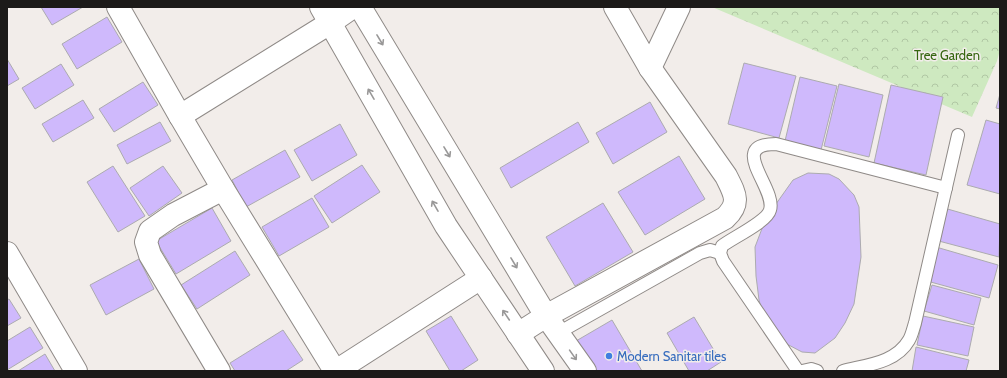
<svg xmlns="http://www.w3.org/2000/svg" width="1007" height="378" font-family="Cabin,sans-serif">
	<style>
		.park { fill: url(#park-crowns) }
		.building { fill: #cfb9fc; stroke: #acabaf }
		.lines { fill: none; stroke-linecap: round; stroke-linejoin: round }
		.service-casing { stroke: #8f8a87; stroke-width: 14 }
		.minor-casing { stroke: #8f8a87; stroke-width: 24 }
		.tertiary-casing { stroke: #8f8a87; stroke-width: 24 }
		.service { stroke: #fff; stroke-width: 12 }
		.minor { stroke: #fff; stroke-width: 22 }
		.tertiary { stroke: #fff; stroke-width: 22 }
		.oneway { stroke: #999898 }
		.shop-dot { fill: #3f7fe0; stroke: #f2edea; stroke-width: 1.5 }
		.labels { text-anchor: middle; stroke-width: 3; stroke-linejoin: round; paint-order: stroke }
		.park-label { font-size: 13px; fill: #35660e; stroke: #f2edea }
		.shop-label { font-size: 13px; fill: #366cbe; stroke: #f2edea; text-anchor: start }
	</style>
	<defs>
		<pattern id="park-crowns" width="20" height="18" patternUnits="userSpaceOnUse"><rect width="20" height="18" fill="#cee9c0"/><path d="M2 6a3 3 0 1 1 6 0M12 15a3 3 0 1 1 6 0" fill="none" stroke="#b0c7a4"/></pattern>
	</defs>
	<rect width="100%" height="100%" fill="#f2edea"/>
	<polygon class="park" points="712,7 1000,7 1000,50 997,61 972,117"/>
	<g class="building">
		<polygon points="41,7 83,7 52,25"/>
		<polygon points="107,17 122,42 77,69 62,44"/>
		<polygon points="7,59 19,79 7,86"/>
		<polygon points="744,63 796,76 779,138 728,124"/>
		<polygon points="61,64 74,85 35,109 22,88"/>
		<polygon points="800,77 837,86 821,150 785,141"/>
		<polygon points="143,82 158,105 114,132 99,109"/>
		<polygon points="839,84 883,95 869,157 824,146"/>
		<polygon points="891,85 943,97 926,175 874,163"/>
		<polygon points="1000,94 1000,109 996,108"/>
		<polygon points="83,100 94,118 53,142 42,124"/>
		<polygon points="650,102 667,132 613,164 596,133"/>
		<polygon points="986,120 1000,124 1000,194 967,185"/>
		<polygon points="160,122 171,141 127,164 117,145"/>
		<polygon points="578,122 589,142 511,188 500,168"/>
		<polygon points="340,124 357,155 312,181 294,150"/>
		<polygon points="285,150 300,177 246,207 232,180"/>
		<polygon points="679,156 705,199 645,235 618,192"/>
		<polygon points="362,165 380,192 332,223 314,196"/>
		<polygon points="113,166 145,216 118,232 87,182"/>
		<polygon points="163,166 182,193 149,216 130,188"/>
		<polygon points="808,173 829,174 839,179 854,195 859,207 861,257 854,304 845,323 835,338 815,353 802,352 783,342 763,314 759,300 756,276 755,247 766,218 793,180"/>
		<polygon points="312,198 329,227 279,256 262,227"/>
		<polygon points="603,203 633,252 575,286 546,237"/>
		<polygon points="212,208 231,241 176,274 156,241"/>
		<polygon points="944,208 1000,224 999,257 935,240"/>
		<polygon points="936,247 998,265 989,298 927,281"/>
		<polygon points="235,251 250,275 197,309 181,285"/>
		<polygon points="139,259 154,289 106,315 90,285"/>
		<polygon points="932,285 981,298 974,325 924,311"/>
		<polygon points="9,299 21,318 7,326 7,300"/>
		<polygon points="451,316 478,360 461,371 450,371 426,331"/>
		<polygon points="923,316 974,327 968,356 917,345"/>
		<polygon points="694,317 721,362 707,371 689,371 667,333"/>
		<polygon points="612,320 642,371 594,371 576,341"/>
		<polygon points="30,327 43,348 7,370 7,341"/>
		<polygon points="283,330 303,360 286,371 235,371 230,363"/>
		<polygon points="916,347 969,360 966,371 912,371"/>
		<polygon points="45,354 55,371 18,371"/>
	</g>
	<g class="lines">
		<defs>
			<g id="service">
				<polyline points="558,333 700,253 710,250 720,253"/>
				<path d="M 798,371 L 723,261 L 720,253 L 722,246 C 732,238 767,222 770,210 C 777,188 726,144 776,144 L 946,188"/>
				<polyline points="802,371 811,369 817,371"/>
				<path d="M 843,371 C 866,365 896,363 909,340 C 912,335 913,329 915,323 L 958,135"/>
			</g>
			<g id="minor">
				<polyline points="118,7 180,116"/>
				<polyline points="650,68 679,7"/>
				<polyline points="7,253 76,371"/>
				<path d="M 518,334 L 546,316 L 725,218 C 741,203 735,194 726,176 L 650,68 L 615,7"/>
				<polyline points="219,371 150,255 146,242 150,231 173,215 223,189"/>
				<polyline points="335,371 223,189 180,116 330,23 353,7"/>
				<polyline points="336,371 481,278"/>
			</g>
			<g id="tertiary">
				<polyline points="321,7 446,226 543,371"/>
				<polyline points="360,7 546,316 585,371"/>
			</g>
		</defs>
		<use href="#service" class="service-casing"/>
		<use href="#minor" class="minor-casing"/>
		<use href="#tertiary" class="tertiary-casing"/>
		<use href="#service" class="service"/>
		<use href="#minor" class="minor"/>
		<use href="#tertiary" class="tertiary"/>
	</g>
	<defs><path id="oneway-shaft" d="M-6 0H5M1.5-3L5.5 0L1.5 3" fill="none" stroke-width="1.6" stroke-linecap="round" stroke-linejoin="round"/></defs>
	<g class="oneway">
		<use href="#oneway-shaft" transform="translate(380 40) rotate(59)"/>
		<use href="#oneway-shaft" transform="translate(371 94) rotate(-120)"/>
		<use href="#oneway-shaft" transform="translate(447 152) rotate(59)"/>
		<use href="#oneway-shaft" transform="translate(435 206) rotate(-120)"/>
		<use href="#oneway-shaft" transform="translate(514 263) rotate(59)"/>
		<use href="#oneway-shaft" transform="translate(506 315) rotate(-124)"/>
		<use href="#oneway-shaft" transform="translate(573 355) rotate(55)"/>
	</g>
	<circle class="shop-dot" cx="609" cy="356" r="4"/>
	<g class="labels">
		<g class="park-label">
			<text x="947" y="60">Tree Garden</text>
		</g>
		<g class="shop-label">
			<text x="617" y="361">Modern Sanitar tiles</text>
		</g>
	</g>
	<rect width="1007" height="378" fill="none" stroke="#1c1a19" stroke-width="16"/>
</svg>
